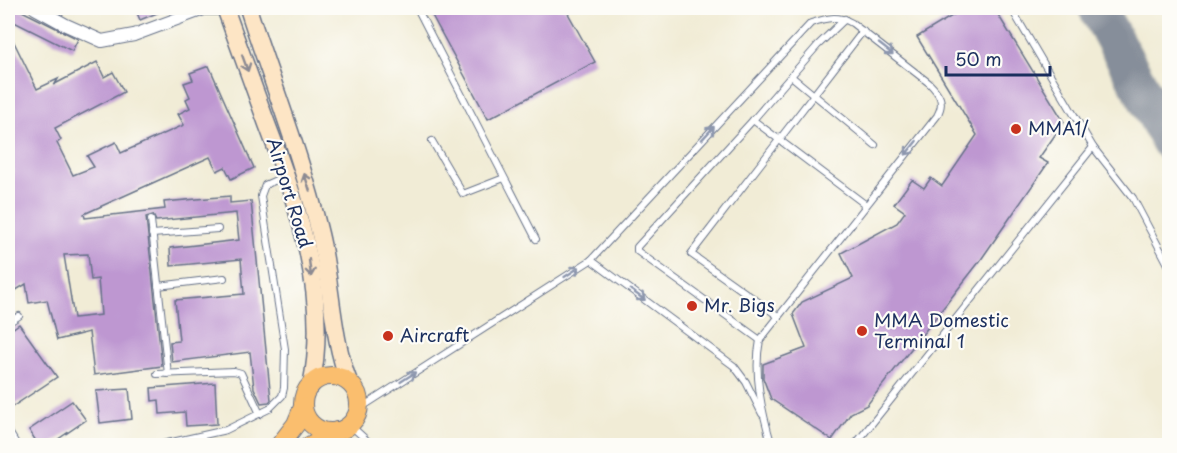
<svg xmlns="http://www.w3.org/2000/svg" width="1177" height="453" font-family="'Playpen Sans',sans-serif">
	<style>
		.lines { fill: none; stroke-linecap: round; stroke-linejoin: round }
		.taxiway { stroke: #868e9a; stroke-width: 38 }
		.building { fill: #be97d1; fill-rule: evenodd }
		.lane-casing { stroke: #667188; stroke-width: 8 }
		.street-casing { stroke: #667188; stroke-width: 14 }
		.secondary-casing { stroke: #667188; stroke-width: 19 }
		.primary-casing { stroke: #667188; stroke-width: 20 }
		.lane { stroke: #fff; stroke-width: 6 }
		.street { stroke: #fff; stroke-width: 12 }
		.secondary { stroke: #fde5c5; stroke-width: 16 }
		.primary { stroke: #fabe6e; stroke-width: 18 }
		.oneway { stroke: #8d97ae }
		.oneway2 { stroke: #8c8a92 }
		.poi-dot { fill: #c8321e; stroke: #fdfcf7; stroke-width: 2 }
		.labels { text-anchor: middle; stroke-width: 4.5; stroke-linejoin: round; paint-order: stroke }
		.poi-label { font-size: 18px; fill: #1b2f5e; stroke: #fdfcf7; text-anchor: start }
		.street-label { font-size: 18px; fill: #1b2f5e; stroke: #fdfcf7 }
	</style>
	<rect width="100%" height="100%" fill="#fdfcf7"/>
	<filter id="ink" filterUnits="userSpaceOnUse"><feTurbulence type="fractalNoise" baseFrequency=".0167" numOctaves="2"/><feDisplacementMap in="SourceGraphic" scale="12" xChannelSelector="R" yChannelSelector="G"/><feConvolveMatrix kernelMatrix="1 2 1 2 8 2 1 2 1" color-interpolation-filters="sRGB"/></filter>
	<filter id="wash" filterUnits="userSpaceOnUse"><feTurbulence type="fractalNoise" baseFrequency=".008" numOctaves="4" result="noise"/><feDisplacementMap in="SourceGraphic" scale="24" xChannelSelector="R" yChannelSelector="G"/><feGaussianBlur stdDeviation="1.35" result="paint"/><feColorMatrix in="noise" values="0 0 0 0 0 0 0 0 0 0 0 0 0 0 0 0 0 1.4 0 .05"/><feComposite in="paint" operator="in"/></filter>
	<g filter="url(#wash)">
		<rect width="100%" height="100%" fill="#f1ecd6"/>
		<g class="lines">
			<polyline class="taxiway" points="1097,8 1170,142"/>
		</g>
		<g id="blocks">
			<g class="building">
				<polygon points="16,8 78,39 72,51 10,20"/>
				<polygon points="135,8 169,8 140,20"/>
				<polygon points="428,8 565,8 595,62 488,119"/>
				<polygon points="965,8 994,8 1064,122 1039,158 1048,163 980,261 867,405 851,413 832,440 771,399 763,378 763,364 806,348 793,314 802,302 853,278 841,253 897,223 905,212 894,204 912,180 924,188 931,178 942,186 977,135 917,37"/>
				<path d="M 8,30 L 37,89 L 58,79 L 55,84 L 97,62 L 104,77 L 113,72 L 124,92 L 55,128 L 61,140 L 57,143 L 73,175 L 94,167 L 87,156 L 116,142 L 121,153 L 184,125 L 178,114 L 190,108 L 186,99 L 190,97 L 184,83 L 193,80 L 190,73 L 209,66 L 254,168 L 231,179 L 225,167 L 217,171 L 210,157 L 84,214 L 85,218 L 165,209 L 164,202 L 230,196 L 230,203 L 251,201 L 271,400 L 269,402 L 261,403 L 254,388 L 250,352 L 172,362 L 170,342 L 179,341 L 175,300 L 244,294 L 241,259 L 171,266 L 170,248 L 239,240 L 236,213 L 156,221 L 153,215 L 146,217 L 162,366 L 94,375 L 89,332 L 57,340 L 47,300 L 29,303 L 26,284 L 8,295 L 8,174 L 13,172 L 8,161 ZM 88,254 L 91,280 L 98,279 L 101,315 L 74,318 L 64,255 Z"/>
				<polygon points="19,324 57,377 12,407 8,400 8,332"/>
				<polygon points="215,383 217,424 186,426 185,412 160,414 159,400 152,401 151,388"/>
				<polygon points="129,389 132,419 100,423 96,391"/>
				<polygon points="72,401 86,420 48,446 39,446 29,430"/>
			</g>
		</g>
	</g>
	<g filter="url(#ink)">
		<use href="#blocks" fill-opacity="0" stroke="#667188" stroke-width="1.5"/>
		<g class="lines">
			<defs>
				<g id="lane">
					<polyline points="417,8 536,239"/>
					<polyline points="1011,8 1093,147 1133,198 1170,268"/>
					<polyline points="791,76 875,145"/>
					<polyline points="753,120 866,205"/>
					<polyline points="432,141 463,194 504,178"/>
					<polyline points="151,220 168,374"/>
					<polyline points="152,234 218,229"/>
					<polyline points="591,260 734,366 746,382 762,414"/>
					<polyline points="158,286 224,278"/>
					<polyline points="778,316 691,254 863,31"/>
					<polyline points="8,323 19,316"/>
					<polyline points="760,340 637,251 637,247 753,120 818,45 845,19"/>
					<polyline points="157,374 234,371 241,373 260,414"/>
					<path d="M 359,409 L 591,260 L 811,23 C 827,18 837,15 852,23 L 929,83 C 940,94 945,102 937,116 L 760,340 C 753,374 762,412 772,446"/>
					<polyline points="350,425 373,446"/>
					<polyline points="163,444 226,430 269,409 282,396 284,388 285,349 261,196 265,185 283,177"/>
					<polyline points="854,446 1093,147"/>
				</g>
				<g id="street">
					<polyline points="35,8 66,25 102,41 134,35 204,9 226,9"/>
					<polyline points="8,436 14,446"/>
				</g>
				<g id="secondary">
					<path d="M 225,8 C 239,46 253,85 267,124 C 298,206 330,297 311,386"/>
					<path d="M 248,8 C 272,83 302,157 320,234 C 332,283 331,335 349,382"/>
				</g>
				<g id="primary">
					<circle cx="331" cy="404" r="28"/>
					<polyline points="279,446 296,424 303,407"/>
					<polyline points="309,446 337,431"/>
				</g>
			</defs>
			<use href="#lane" class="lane-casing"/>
			<use href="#street" class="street-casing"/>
			<use href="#secondary" class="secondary-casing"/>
			<use href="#primary" class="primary-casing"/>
			<use href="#lane" class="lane"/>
			<use href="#street" class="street"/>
			<use href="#secondary" class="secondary"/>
			<use href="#primary" class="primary"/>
		</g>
		<defs><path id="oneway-shaft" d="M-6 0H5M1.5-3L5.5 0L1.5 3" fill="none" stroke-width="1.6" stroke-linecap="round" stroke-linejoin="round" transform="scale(1.5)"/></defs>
		<g class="oneway">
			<use href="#oneway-shaft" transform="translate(886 49) rotate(38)"/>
			<use href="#oneway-shaft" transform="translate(708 133) rotate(-47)"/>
			<use href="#oneway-shaft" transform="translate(911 148) rotate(129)"/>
			<use href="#oneway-shaft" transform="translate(572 272) rotate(-33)"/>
			<use href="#oneway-shaft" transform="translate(638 295) rotate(36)"/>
			<use href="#oneway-shaft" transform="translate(408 377) rotate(-33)"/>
		</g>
		<g class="oneway2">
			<use href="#oneway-shaft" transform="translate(245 63) rotate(70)"/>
			<use href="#oneway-shaft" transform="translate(307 182) rotate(-108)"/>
			<use href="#oneway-shaft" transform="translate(310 268) rotate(83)"/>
		</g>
	</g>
	<g class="poi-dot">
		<circle cx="1016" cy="129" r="6"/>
		<circle cx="692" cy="306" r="6"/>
		<circle cx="862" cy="331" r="6"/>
		<circle cx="388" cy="336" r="6"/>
	</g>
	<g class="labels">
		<g class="poi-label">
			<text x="1028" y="135">MMA1/</text>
			<text x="704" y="312">Mr. Bigs</text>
			<text x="874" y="327">MMA Domestic<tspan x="874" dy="21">Terminal 1</tspan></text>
			<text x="400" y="342">Aircraft</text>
		</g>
		<g class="street-label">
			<text transform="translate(289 193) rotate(73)" y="6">Airport Road</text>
		</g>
	</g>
	<rect width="1177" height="453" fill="none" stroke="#fdfcf7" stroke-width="30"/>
	<path d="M946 66v9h104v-9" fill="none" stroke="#1b2f5e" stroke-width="3"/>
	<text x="955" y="66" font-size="18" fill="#1b2f5e" stroke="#fdfcf7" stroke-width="4.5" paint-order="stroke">50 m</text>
</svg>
